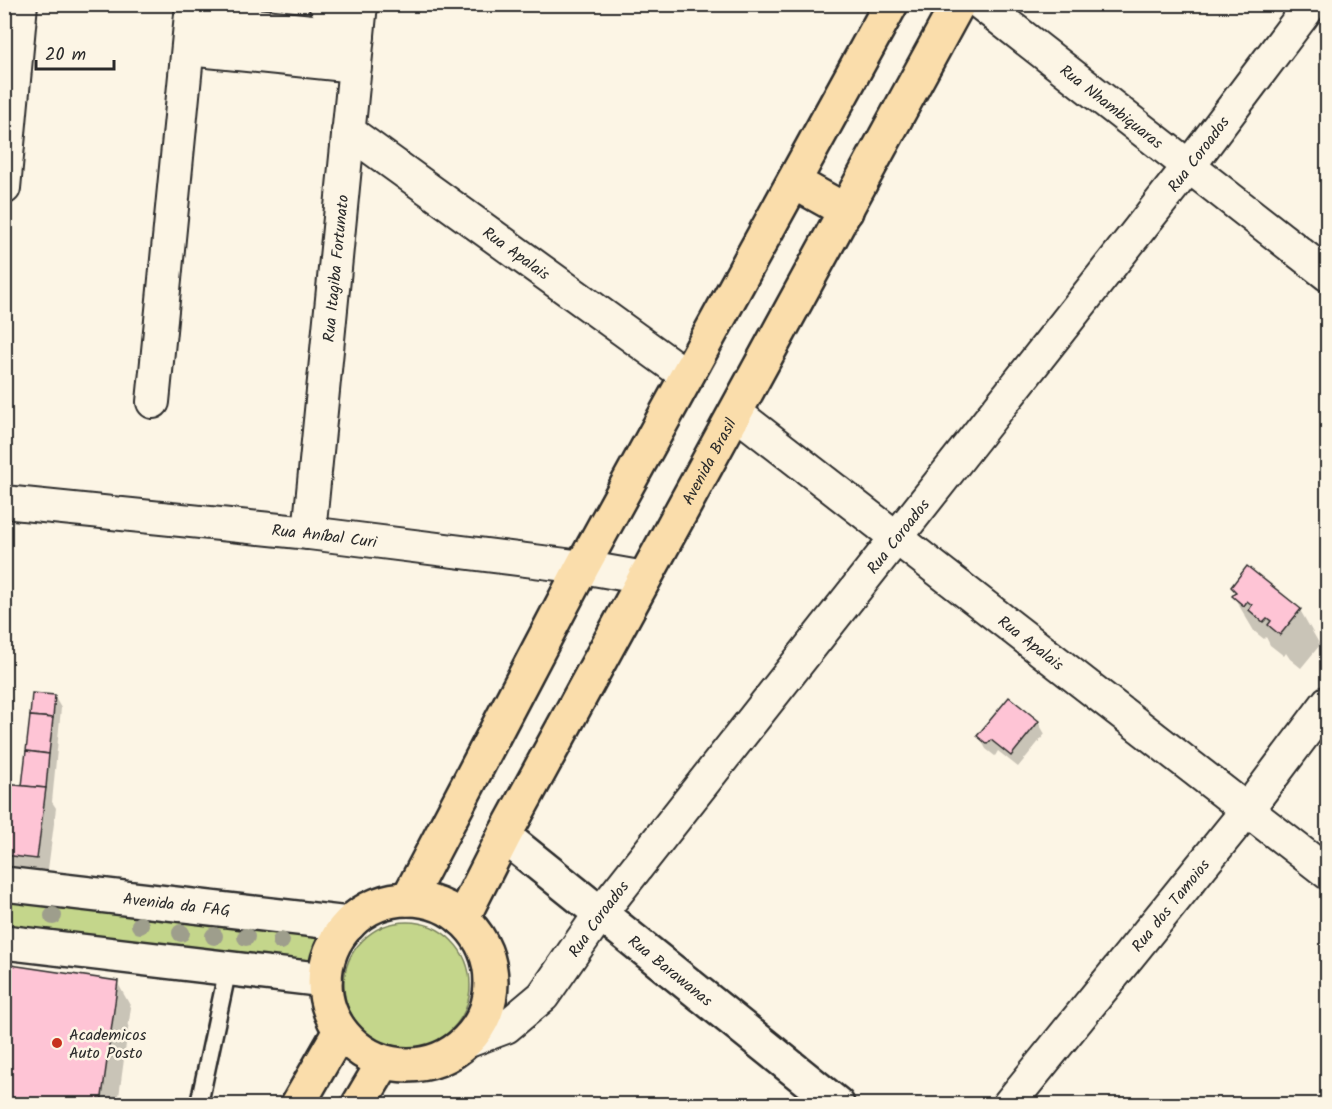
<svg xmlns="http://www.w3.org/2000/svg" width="1332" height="1109" font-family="Kalam,sans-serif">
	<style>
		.green { fill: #c4d68b; stroke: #78805b; stroke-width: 1.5 }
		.shadow { fill: #0003 }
		.building { fill: #fec4d5; stroke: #2b2b2b; stroke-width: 1.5 }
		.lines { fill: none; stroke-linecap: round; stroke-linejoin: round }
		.service-casing { stroke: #2b2b2b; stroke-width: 21 }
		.minor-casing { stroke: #2b2b2b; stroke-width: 36 }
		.tertiary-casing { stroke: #2b2b2b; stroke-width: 38 }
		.primary-casing { stroke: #2b2b2b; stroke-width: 38 }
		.service { stroke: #fcf5e5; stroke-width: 16 }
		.minor { stroke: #fcf5e5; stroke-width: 32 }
		.tertiary { stroke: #fcf5e5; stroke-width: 33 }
		.primary { stroke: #faddab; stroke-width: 33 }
		.tree { fill: #9e9e8c }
		.poi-dot { fill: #c8321e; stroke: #fcf5e5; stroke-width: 2 }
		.labels { text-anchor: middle; stroke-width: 5; stroke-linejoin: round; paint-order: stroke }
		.street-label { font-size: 16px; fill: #2b2b2b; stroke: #fcf5e5 }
		.poi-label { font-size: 16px; fill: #2b2b2b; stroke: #fcf5e5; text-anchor: start }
	</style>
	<rect width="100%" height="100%" fill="#fcf5e5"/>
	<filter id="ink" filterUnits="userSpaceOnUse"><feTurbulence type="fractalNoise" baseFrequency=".0167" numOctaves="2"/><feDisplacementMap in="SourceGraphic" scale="12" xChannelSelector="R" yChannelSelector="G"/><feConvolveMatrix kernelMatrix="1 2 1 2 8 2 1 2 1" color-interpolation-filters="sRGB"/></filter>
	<g filter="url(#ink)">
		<g class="green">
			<polygon points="5,892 332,938 320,963 5,927"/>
			<circle cx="407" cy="985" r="63"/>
		</g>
		<g class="shadow">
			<polygon points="1232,588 1300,610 1320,645 1301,668 1290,659 1286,653 1284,656 1270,645 1266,637 1264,639 1254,631 1234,597 1236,594"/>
			<polygon points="54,696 61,708 52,802 56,808 47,877 4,872 4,785 24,787"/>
			<polygon points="1038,722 1045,734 1018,767 998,751 995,756 986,749 979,736"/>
			<polygon points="4,965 117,982 131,1007 118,1104 4,1104"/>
		</g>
		<g class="building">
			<polygon points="1247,566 1301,609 1280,635 1268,625 1271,621 1267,618 1263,622 1249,610 1252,605 1247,601 1244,606 1232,596 1236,592 1231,587"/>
			<polygon points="32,693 55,695 53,718 30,716"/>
			<polygon points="1009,697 1039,721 1011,756 991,740 987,744 977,736"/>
			<polygon points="30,716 53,718 49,754 26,751"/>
			<polygon points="26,751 49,754 46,788 22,786"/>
			<polygon points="4,784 46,788 37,859 4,855"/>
			<polygon points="4,964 118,981 101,1104 4,1104"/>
		</g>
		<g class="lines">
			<defs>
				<polyline id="service" points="199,1104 228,968"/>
				<g id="minor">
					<polyline points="325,4 361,8"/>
					<path id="s1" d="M 981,4 L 1328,275"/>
					<polyline points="191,18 358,36"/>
					<polyline points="188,49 355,66"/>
					<path id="s2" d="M 348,131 L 687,376"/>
					<polyline points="4,188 21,4"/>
					<polyline points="153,402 192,4"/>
					<path id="s3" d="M 736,413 L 1328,873"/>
					<path id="s4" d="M 4,502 L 309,533 L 582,567 L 645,578"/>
					<path id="s5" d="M 309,533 L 361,4"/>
					<path id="s6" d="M 466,1042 L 506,1027 L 543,996 L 600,914 L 1189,166 L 1311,4"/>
					<path id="s7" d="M 1009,1104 L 1247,810 L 1328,702"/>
				</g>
				<g id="tertiary">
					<path id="s8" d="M 504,836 L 837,1104"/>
					<path id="s9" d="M 4,884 L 349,924"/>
					<polyline points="4,942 325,980"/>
				</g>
				<g id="primary">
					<polyline points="794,182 846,211"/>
					<polyline points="408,899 582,567 891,4"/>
					<circle cx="408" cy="982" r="83"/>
					<path id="s10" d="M 462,919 L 504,836 L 958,4"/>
					<polyline points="298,1104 340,1031"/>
					<polyline points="359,1104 384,1062"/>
				</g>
			</defs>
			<use href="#service" class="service-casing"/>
			<use href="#minor" class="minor-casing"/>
			<use href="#tertiary" class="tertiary-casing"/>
			<use href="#primary" class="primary-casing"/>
			<use href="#service" class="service"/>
			<use href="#minor" class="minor"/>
			<use href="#tertiary" class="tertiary"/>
			<use href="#primary" class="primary"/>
		</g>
		<g class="tree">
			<circle cx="53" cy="916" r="9"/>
			<circle cx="140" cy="925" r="9"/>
			<circle cx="181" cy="933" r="9"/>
			<circle cx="214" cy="936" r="9"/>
			<circle cx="246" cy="937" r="9"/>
			<circle cx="281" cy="941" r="9"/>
		</g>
	</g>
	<circle class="poi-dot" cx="57" cy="1043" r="6"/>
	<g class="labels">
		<g class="street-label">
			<text dy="6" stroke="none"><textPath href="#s1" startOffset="166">Rua Nhambiquaras</textPath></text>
			<text dy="6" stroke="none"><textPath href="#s6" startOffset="1158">Rua Coroados</textPath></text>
			<text dy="6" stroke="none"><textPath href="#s2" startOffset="208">Rua Apalais</textPath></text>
			<text dy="6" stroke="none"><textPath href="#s5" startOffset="266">Rua Itagiba Fortunato</textPath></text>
			<text dy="6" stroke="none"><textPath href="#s10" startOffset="520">Avenida Brasil</textPath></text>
			<text dy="6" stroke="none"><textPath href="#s4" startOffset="322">Rua Aníbal Curi</textPath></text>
			<text dy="6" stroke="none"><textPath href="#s6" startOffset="672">Rua Coroados</textPath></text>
			<text dy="6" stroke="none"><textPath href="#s3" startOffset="374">Rua Apalais</textPath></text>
			<text dy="6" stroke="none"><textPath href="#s9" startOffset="174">Avenida da FAG</textPath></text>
			<text dy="6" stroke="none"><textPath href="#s7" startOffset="256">Rua dos Tamoios</textPath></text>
			<text dy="6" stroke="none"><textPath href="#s6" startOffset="186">Rua Coroados</textPath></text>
			<text dy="6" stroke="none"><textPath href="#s8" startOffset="214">Rua Barawanas</textPath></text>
		</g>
		<g class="poi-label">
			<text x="69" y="1040">Academicos<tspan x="69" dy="18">Auto Posto</tspan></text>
		</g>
	</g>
	<rect width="1332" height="1109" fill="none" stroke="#fcf5e5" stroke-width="24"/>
	<rect x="12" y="12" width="1308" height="1085" fill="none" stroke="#2b2b2b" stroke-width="2" filter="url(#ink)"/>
	<path d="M36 60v9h78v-9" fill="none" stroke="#2b2b2b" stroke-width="3"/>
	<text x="45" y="60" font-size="18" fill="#2b2b2b" stroke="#fcf5e5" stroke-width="4.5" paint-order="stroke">20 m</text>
</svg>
